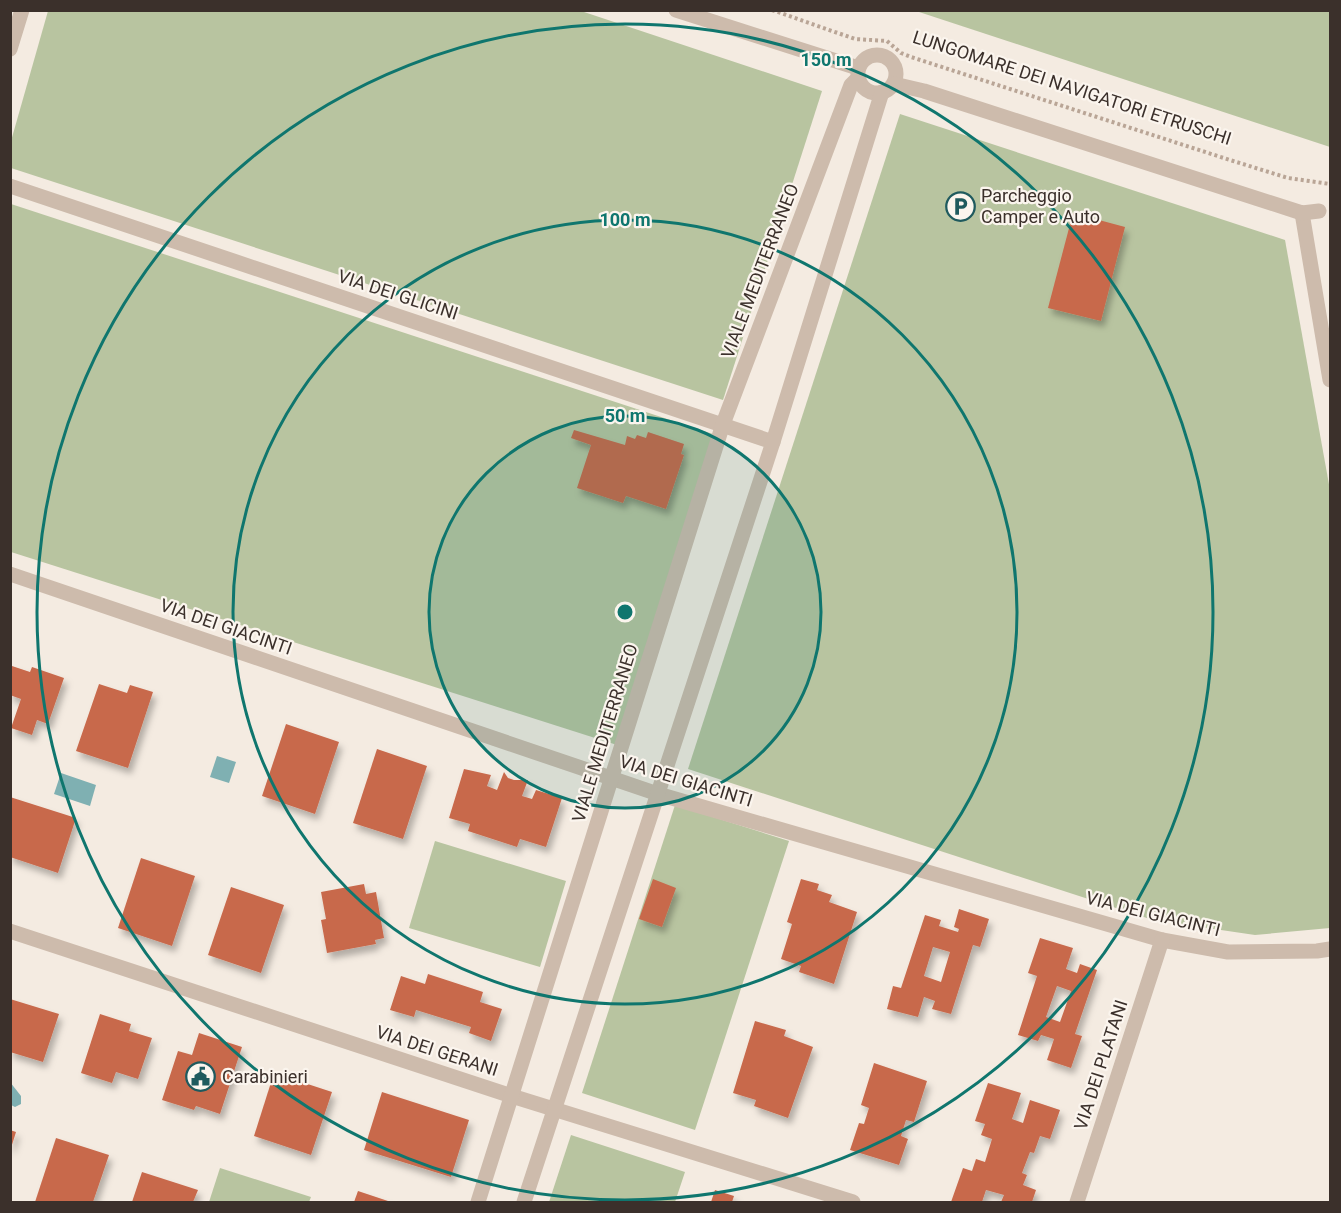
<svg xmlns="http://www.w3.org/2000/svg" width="1341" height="1213" font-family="Roboto,sans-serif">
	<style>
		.green { fill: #b8c4a0 }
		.water { fill: #7fb0b2 }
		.building { fill: #c8694b; fill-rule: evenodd; filter: url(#shadow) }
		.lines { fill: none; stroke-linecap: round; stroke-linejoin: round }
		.path { stroke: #b9a596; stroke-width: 4; stroke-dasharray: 3 3; stroke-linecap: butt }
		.minor { stroke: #cdbbac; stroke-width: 15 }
		.tertiary { stroke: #cdbbac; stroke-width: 15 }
		.ring { fill: none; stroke: #0f766e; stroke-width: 3 }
		.labels { text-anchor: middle; stroke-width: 4.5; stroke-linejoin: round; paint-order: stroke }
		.street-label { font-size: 18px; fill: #3b302b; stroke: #fbf5ee }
		.poi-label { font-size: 18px; fill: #3b302b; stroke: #fbf5ee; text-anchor: start }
		.centre { fill: #0f766e; stroke: #fbf5ee; stroke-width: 3 }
		.ring-label { font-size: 18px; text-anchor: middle; font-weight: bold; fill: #0f766e; stroke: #fbf5ee; stroke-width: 4.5; stroke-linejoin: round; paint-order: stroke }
	</style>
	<defs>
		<filter id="shadow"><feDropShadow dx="3.5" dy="6" stdDeviation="3" flood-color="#0004"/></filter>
	</defs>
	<rect width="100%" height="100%" fill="#f4ebe1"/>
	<g class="green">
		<polygon points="48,11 581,11 822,91 723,400 11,168 11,141"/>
		<polygon points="916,11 1330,11 1330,147"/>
		<polygon points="900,114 1285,240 1330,490 1330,928 1255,935 1153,920 688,769"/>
		<polygon points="11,204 716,435 617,745 11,552"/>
		<polygon points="675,805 789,841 695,1130 582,1093"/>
		<polygon points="435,841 566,881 540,967 409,928"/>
		<polygon points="571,1135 685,1172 675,1202 549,1202"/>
		<polygon points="220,1168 311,1197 309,1202 209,1202"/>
	</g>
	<g class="water">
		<polygon points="217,756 236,762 229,783 210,777"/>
		<polygon points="61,773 96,785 90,806 54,794"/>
		<polygon points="10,1082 21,1096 21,1104 15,1107 11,1105"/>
	</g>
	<g class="building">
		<polygon points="1073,213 1125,227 1101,321 1048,308"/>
		<polygon points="574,430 625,445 627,436 635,439 637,435 646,438 648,432 684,444 681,454 684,455 666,509 626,496 623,503 577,488 591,445 571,438"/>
		<polygon points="12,666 30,672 32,667 64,678 48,724 37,720 32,735 11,728 21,699 10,695"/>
		<polygon points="99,684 127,693 130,685 153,692 128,768 76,751"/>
		<polygon points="286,724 339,742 315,814 262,796"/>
		<polygon points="377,749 427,766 403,839 353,823"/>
		<polygon points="464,769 491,775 487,786 497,790 504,772 508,778 514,780 528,780 522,796 532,799 536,790 562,798 546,847 520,839 517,847 468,831 470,824 449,818"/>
		<polygon points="10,797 76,818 58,873 10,857"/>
		<polygon points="141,858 195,876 172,946 118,928"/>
		<polygon points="653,879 676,888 662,927 639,919"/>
		<polygon points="801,879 819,884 817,890 832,895 829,902 857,912 834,984 799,972 801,966 781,959 792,924 787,922"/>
		<polygon points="364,884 366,894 376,892 384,938 375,940 376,944 327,953 321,920 326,919 321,892"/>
		<polygon points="231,887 284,905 261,973 208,955"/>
		<path d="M 959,909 L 989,919 L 980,947 L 973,945 L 951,1014 L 932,1009 L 935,1001 L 924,997 L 918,1017 L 887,1009 L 893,986 L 901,988 L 925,915 L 941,920 L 939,926 L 958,932 L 959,929 L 954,927 ZM 933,947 L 950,952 L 941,982 L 924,976 Z"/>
		<path d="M 1040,938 L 1073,948 L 1066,969 L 1077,973 L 1080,964 L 1097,970 L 1075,1034 L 1082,1036 L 1071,1068 L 1047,1060 L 1054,1039 L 1041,1035 L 1038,1041 L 1018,1035 L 1037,976 L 1028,973 ZM 1057,986 L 1071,991 L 1060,1022 L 1046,1017 Z"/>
		<polygon points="428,974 483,992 480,1002 502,1009 491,1041 469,1033 471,1027 416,1010 414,1017 390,1010 401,976 425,984"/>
		<polygon points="10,999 59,1014 43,1062 10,1052"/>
		<polygon points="100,1014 131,1024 129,1031 152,1038 138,1079 116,1072 112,1083 81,1073"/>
		<polygon points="755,1021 786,1030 784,1036 813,1047 788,1118 754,1106 756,1100 733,1093"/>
		<polygon points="199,1033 242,1047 220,1114 196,1106 194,1110 162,1100 178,1051 192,1055"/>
		<polygon points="874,1063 927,1081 914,1122 906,1120 901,1136 908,1139 899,1165 850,1150 859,1123 864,1124 869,1108 861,1105"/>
		<polygon points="274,1073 332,1092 311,1155 254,1136"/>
		<polygon points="988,1083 1021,1093 1012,1119 1023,1123 1030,1100 1060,1110 1050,1139 1040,1136 1034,1153 1030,1152 1022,1173 1027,1175 1023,1185 1036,1190 1032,1202 1001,1202 1004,1195 986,1190 982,1202 951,1202 963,1168 972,1171 976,1159 985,1162 992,1139 981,1135 985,1124 975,1121"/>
		<polygon points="382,1092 469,1120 451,1177 364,1150"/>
		<polygon points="10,1130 16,1132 11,1148 10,1148"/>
		<polygon points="56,1138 109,1155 93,1202 35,1202"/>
		<polygon points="142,1172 198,1190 193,1202 132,1202"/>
		<polygon points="715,1190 734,1196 732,1202 711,1202"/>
		<polygon points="358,1191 391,1202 354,1202"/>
	</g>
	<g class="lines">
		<polyline class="path" points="772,10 855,39 887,41 901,53 911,57 1230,160 1288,178 1330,184"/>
		<g class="minor">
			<polyline points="10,49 22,10"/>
			<polyline points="10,186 773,442"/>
			<polyline points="1302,213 1330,380"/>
			<polyline points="10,574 658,794 1162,940 1228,952 1317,951 1330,949"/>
			<polyline points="10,931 512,1096 853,1202"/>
			<polyline points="1077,1202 1162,940"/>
		</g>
		<g class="tertiary">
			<polyline points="676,10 858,68"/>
			<circle cx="877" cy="74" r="19"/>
			<polyline points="894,84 924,91 1302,213 1319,211"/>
			<polyline points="478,1202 723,424 851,85 858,78"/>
			<polyline points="524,1202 773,442 882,92"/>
		</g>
	</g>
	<circle cx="625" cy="612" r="196" fill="#0f766e" fill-opacity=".12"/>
	<g class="ring">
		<circle cx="625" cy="612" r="196"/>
		<circle cx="625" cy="612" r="392"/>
		<circle cx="625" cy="612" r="588"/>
	</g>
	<defs>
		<symbol id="parking-ring" viewBox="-11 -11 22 22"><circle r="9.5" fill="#fbf5ee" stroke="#1f5a5e" stroke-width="1.5"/><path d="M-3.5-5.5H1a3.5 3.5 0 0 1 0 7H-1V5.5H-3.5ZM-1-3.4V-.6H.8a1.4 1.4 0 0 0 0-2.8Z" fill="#1f5a5e"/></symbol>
		<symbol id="civic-ring" viewBox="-11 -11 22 22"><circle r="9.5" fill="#fbf5ee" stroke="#1f5a5e" stroke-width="1.5"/><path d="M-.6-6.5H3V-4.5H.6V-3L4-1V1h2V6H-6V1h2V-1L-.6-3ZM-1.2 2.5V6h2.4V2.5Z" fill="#1f5a5e"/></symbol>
	</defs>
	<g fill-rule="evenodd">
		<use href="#parking-ring" x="944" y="190" width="33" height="33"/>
		<use href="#civic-ring" x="184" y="1060" width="33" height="33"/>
	</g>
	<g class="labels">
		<g class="street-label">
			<text transform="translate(1072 88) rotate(18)" y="6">LUNGOMARE DEI NAVIGATORI ETRUSCHI</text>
			<text transform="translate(760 271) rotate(-69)" y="6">VIALE MEDITERRANEO</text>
			<text transform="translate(398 295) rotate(18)" y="6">VIA DEI GLICINI</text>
			<text transform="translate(226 627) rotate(19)" y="6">VIA DEI GIACINTI</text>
			<text transform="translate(605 733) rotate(-73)" y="6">VIALE MEDITERRANEO</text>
			<text transform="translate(686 781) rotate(17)" y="6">VIA DEI GIACINTI</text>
			<text transform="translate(1153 914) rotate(14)" y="6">VIA DEI GIACINTI</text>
			<text transform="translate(437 1051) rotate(18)" y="6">VIA DEI GERANI</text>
			<text transform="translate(1101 1065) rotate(-72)" y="6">VIA DEI PLATANI</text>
		</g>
		<g class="poi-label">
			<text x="981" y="202">Parcheggio<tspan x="981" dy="21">Camper e Auto</tspan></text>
			<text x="222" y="1083">Carabinieri</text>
		</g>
	</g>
	<circle cx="625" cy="612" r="9" class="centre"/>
	<g class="ring-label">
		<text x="826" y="66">150 m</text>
		<text x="625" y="226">100 m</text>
		<text x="625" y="422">50 m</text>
	</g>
	<rect width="1341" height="1213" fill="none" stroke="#3b302b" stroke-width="24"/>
</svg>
